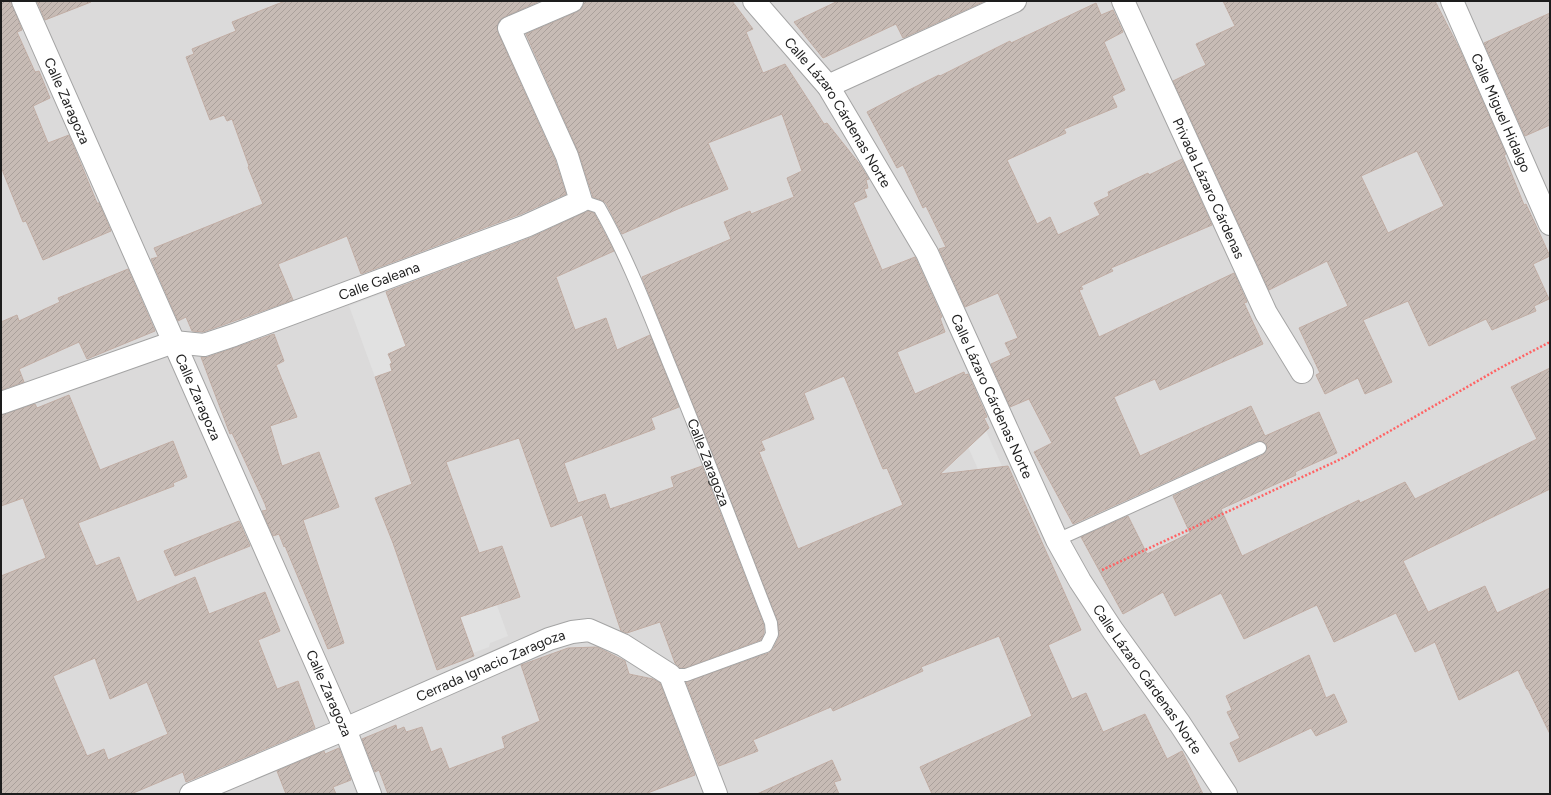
<svg xmlns="http://www.w3.org/2000/svg" width="1551" height="795" font-family="Figtree,sans-serif">
	<style>
		.residential { fill: #dbdada }
		.parking { fill: #e1e1e1 }
		.building { fill: url(#building-hatch); stroke: #c1ada4; fill-rule: evenodd }
		.lines { fill: none; stroke-linecap: round; stroke-linejoin: round }
		.lane-casing { stroke: #a4a4a4; stroke-width: 14 }
		.street-casing { stroke: #a4a4a4; stroke-width: 24 }
		.path { stroke: #ff6364; stroke-width: 2.5; stroke-dasharray: 2 2; stroke-linecap: butt }
		.lane { stroke: #fff; stroke-width: 12 }
		.street { stroke: #fff; stroke-width: 22 }
		.labels { text-anchor: middle; stroke-width: 3; stroke-linejoin: round; paint-order: stroke }
		.street-label { font-size: 14px; fill: #1d1d1d; stroke: #fff }
	</style>
	<defs>
		<pattern id="building-hatch" width="6" height="6" patternUnits="userSpaceOnUse"><rect width="6" height="6" fill="#c7bbb5"/><path d="M-1 1l2-2M0 6l6-6M5 7l2-2" fill="none" stroke="#aaa09b"/></pattern>
	</defs>
	<rect width="100%" height="100%" fill="#efe9e2"/>
	<rect class="residential" x="1" y="1" width="1549" height="793"/>
	<g class="parking">
		<polygon points="386,292 411,362 398,349 389,354 392,363 390,365 394,375 385,373 375,377 349,306"/>
		<polygon points="986,431 1002,466 981,476 965,440"/>
		<polygon points="486,575 508,636 490,643 489,647 473,653 449,588"/>
	</g>
	<g class="building">
		<polygon points="1,1 11,1 22,30 17,32 35,72 39,71 50,98 33,106 48,143 69,135 97,203 99,203 111,231 43,260 26,221 23,222 1,167"/>
		<polygon points="37,1 90,1 91,2 45,20"/>
		<polygon points="285,1 540,1 504,17 499,21 497,27 498,33 555,160 566,194 521,214 361,274 347,236 278,264 293,300 203,332 192,331 186,317 178,321 151,259 158,257 154,248 263,204 248,167 249,166 232,119 227,121 224,115 210,120 186,57 194,54 192,49 236,31 232,22"/>
		<path d="M 584,1 L 732,1 L 753,29 L 746,32 L 763,73 L 785,64 L 824,124 L 827,123 L 858,162 L 869,179 L 866,180 L 868,188 L 864,189 L 867,197 L 853,203 L 882,270 L 915,257 L 942,317 L 940,318 L 945,332 L 897,352 L 915,394 L 964,372 L 965,375 L 968,374 L 987,417 L 984,418 L 989,428 L 940,474 L 1008,466 L 1081,630 L 1048,645 L 1072,699 L 1086,693 L 1103,732 L 1145,714 L 1167,759 L 1182,751 L 1203,794 L 932,794 L 920,767 L 1032,716 L 999,636 L 921,667 L 923,671 L 833,711 L 831,707 L 753,740 L 758,751 L 719,766 L 686,682 L 769,653 L 773,649 L 779,637 L 778,622 L 701,424 L 642,277 L 731,239 L 724,222 L 750,211 L 751,214 L 794,197 L 787,178 L 802,171 L 782,114 L 708,143 L 728,189 L 680,208 L 622,234 L 606,203 L 601,200 L 593,197 L 578,151 L 526,34 L 577,12 L 582,8 ZM 844,376 L 883,469 L 887,468 L 903,505 L 798,549 L 759,452 L 765,450 L 761,441 L 814,419 L 804,393 Z"/>
		<polygon points="838,1 985,1 903,38 896,24 823,58 794,22"/>
		<path d="M 1223,1 L 1435,1 L 1459,48 L 1506,154 L 1504,155 L 1524,205 L 1526,204 L 1550,256 L 1533,264 L 1549,299 L 1534,306 L 1536,311 L 1492,330 L 1486,319 L 1429,346 L 1408,301 L 1363,320 L 1392,382 L 1365,394 L 1358,378 L 1325,394 L 1316,375 L 1320,373 L 1299,328 L 1348,306 L 1327,261 L 1269,290 L 1173,81 L 1206,65 L 1196,44 L 1235,26 ZM 1417,151 L 1444,206 L 1388,233 L 1361,176 Z"/>
		<polygon points="1096,3 1101,15 1113,10 1123,32 1104,42 1125,90 1112,96 1117,107 1064,129 1066,133 1007,160 1037,224 1050,217 1058,235 1100,215 1094,203 1109,196 1108,192 1148,173 1149,175 1182,159 1212,225 1111,268 1113,271 1081,286 1083,289 1079,290 1099,337 1234,273 1247,302 1244,303 1263,344 1160,390 1155,379 1114,397 1140,456 1251,406 1265,436 1319,412 1337,453 1295,472 1296,475 1221,509 1242,556 1359,500 1360,503 1405,482 1415,499 1537,439 1511,387 1550,368 1550,489 1403,561 1428,612 1485,586 1497,613 1550,588 1550,734 1528,689 1527,689 1518,670 1459,700 1435,642 1415,652 1396,613 1334,642 1317,605 1244,639 1221,593 1175,616 1163,592 1123,614 1081,537 1128,516 1147,554 1190,533 1173,496 1263,455 1267,449 1267,445 1261,441 1257,441 1073,524 1034,452 1052,443 1029,399 1010,407 991,364 1011,355 1005,343 1018,338 998,293 965,307 939,249 946,247 926,206 923,208 903,165 897,168 867,112 907,91 939,75 940,76 1010,41 1011,43"/>
		<polygon points="1550,13 1550,125 1525,136 1484,43"/>
		<polygon points="588,211 594,213 614,251 556,277 575,330 606,318 617,350 650,335 679,407 651,418 655,429 564,463 578,503 605,494 610,509 674,487 671,477 702,466 764,625 764,633 761,640 685,668 679,668 675,663 660,622 627,633 621,631 582,515 551,527 519,438 446,462 479,553 502,546 520,597 460,617 474,656 437,670 393,543 375,498 412,484 375,377 392,371 390,364 392,363 388,354 406,346 386,292 530,238"/>
		<polygon points="128,269 155,331 87,359 79,342 19,369 24,382 1,390 1,322 17,315 19,321 60,302 58,298"/>
		<polygon points="274,334 284,361 276,365 297,417 270,426 282,466 319,452 339,507 303,520 344,643 328,649 285,546 284,547 279,534 273,536 262,511 267,510 265,504 232,433 230,434 201,357 208,357"/>
		<path d="M 69,395 L 100,470 L 173,441 L 187,477 L 173,483 L 174,486 L 78,523 L 96,566 L 119,557 L 137,602 L 195,577 L 209,614 L 265,592 L 280,631 L 258,640 L 277,689 L 298,681 L 315,728 L 186,782 L 183,772 L 131,794 L 1,794 L 1,576 L 46,558 L 23,498 L 1,506 L 1,415 L 35,404 L 37,408 ZM 95,658 L 110,699 L 147,682 L 168,734 L 108,760 L 104,749 L 87,756 L 53,676 Z"/>
		<polygon points="239,521 250,546 175,576 164,551"/>
		<polygon points="597,647 625,661 629,674 653,679 660,683 695,775 645,794 388,794 379,770 375,772 362,739 396,725 397,730 404,727 406,732 422,727 431,752 441,748 449,769 505,748 502,737 540,721 521,665 568,648"/>
		<polygon points="1309,655 1326,698 1334,694 1347,722 1316,736 1311,728 1239,762 1230,743 1240,738 1227,712 1232,710 1226,696"/>
		<polygon points="339,748 351,780 333,787 336,794 286,794 277,771 324,751 325,754"/>
		<polygon points="832,760 841,780 834,782 839,794 757,794"/>
	</g>
	<g class="lines">
		<defs>
			<g id="lane">
				<path id="s1" d="M 581,201 L 599,207 C 627,256 647,309 668,361 C 704,448 737,536 771,623 L 772,634 L 766,646 L 686,675 L 670,675"/>
				<polyline points="1057,540 1260,448"/>
			</g>
			<g id="street">
				<path id="s2" d="M 23,1 L 345,729 L 370,794"/>
				<path id="s3" d="M 754,1 L 828,86 L 927,253 L 1057,540 L 1080,581 L 1113,631 L 1180,724 L 1226,794"/>
				<path id="s4" d="M 1123,1 L 1266,313 L 1302,372"/>
				<path id="s5" d="M 1452,1 L 1550,224"/>
				<polyline points="828,86 1015,1"/>
				<path id="s6" d="M 1,403 L 174,342 L 204,345 L 234,335 L 526,226 L 581,201 L 567,156 L 509,28 L 572,1"/>
				<path id="s7" d="M 191,794 L 345,729 L 549,639 L 572,632 L 589,630 L 623,645 L 670,675 L 716,794"/>
			</g>
		</defs>
		<use href="#lane" class="lane-casing"/>
		<use href="#street" class="street-casing"/>
		<polyline class="path" points="1102,570 1341,459 1502,367 1550,342"/>
		<use href="#lane" class="lane"/>
		<use href="#street" class="street"/>
	</g>
	<g class="labels">
		<g class="street-label">
			<text dy="5" stroke="none"><textPath href="#s2" startOffset="109">Calle Zaragoza</textPath></text>
			<text dy="5" stroke="none"><textPath href="#s3" startOffset="140">Calle Lázaro Cárdenas Norte</textPath></text>
			<text dy="5" stroke="none"><textPath href="#s5" startOffset="122">Calle Miguel Hidalgo</textPath></text>
			<text dy="5" stroke="none"><textPath href="#s4" startOffset="206">Privada Lázaro Cárdenas</textPath></text>
			<text dy="5" stroke="none"><textPath href="#s6" startOffset="400">Calle Galeana</textPath></text>
			<text dy="5" stroke="none"><textPath href="#s3" startOffset="464">Calle Lázaro Cárdenas Norte</textPath></text>
			<text dy="5" stroke="none"><textPath href="#s2" startOffset="433">Calle Zaragoza</textPath></text>
			<text dy="5" stroke="none"><textPath href="#s1" startOffset="297">Calle Zaragoza</textPath></text>
			<text dy="5" stroke="none"><textPath href="#s7" startOffset="326">Cerrada Ignacio Zaragoza</textPath></text>
			<text dy="5" stroke="none"><textPath href="#s3" startOffset="788">Calle Lázaro Cárdenas Norte</textPath></text>
			<text dy="5" stroke="none"><textPath href="#s2" startOffset="757">Calle Zaragoza</textPath></text>
		</g>
	</g>
	<rect width="1551" height="795" fill="none" stroke="#1d1d1d" stroke-width="4"/>
</svg>
